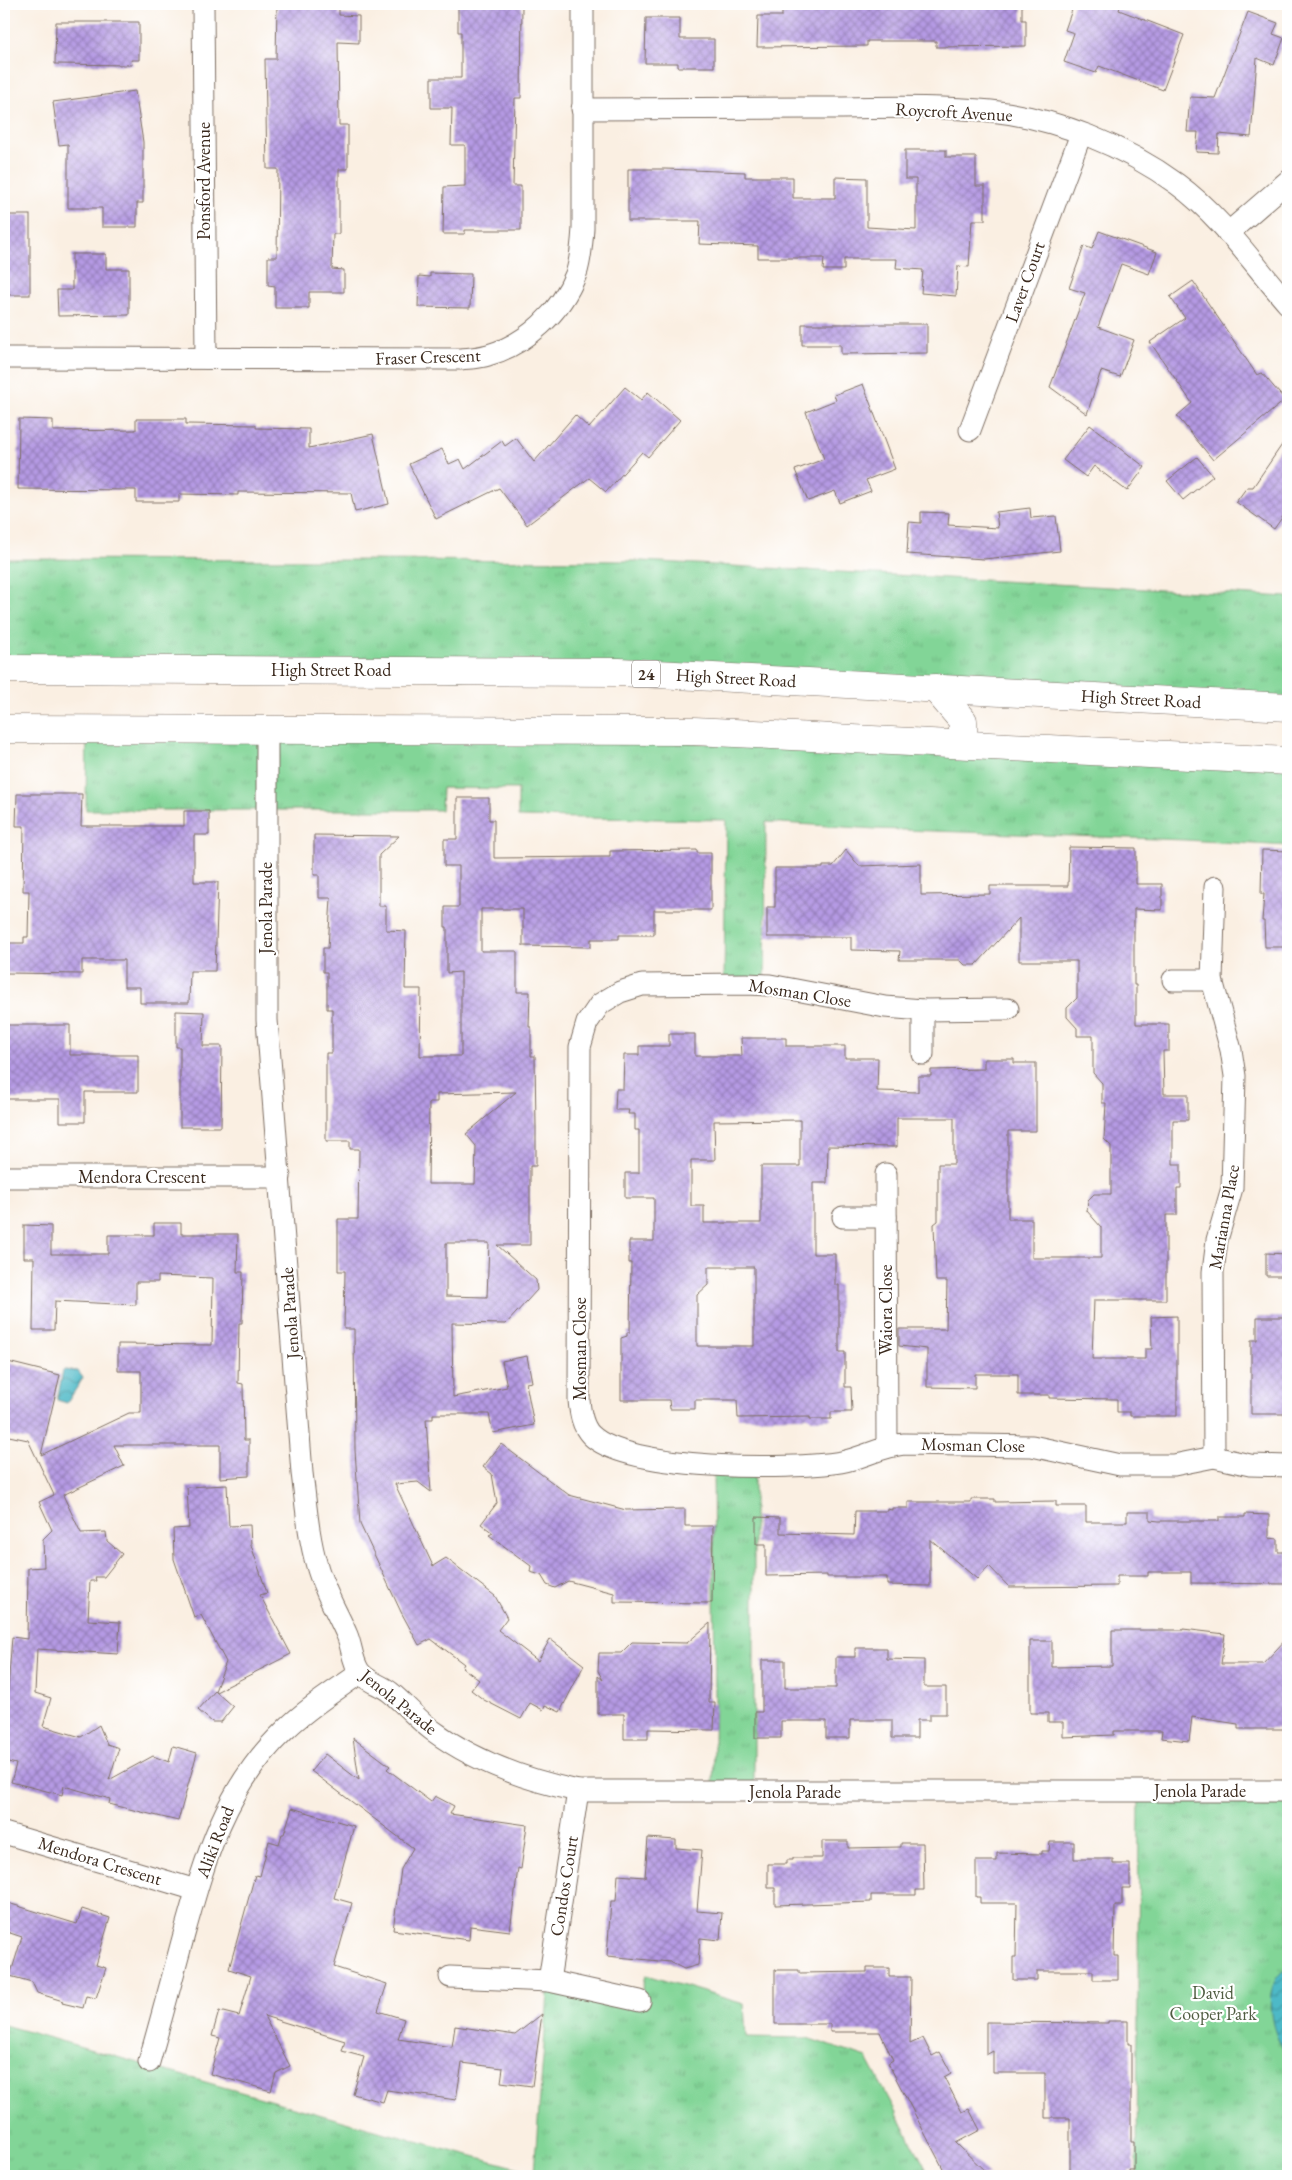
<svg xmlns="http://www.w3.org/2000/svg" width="1292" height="2180" font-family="'EB Garamond',serif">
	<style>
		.grass { fill: url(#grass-tufts); stroke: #5e805a }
		.water { fill: url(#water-waves); stroke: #447272 }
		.building { fill: url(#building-cross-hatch); fill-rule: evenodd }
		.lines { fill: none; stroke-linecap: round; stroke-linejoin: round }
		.minor-casing { stroke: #7e6f63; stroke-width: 23 }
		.primary-casing { stroke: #7e6f63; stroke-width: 29 }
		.minor { stroke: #fff; stroke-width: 21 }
		.primary { stroke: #fff; stroke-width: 28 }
		.labels { text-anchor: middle; stroke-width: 4.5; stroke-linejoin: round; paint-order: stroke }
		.shield { fill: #fff; stroke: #766a62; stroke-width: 1 }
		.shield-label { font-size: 16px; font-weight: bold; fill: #3b2a1e }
		.street-label { font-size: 18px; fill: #3b2a1e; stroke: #fff }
		.park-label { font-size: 18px; fill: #505d42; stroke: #fff }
	</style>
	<defs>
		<pattern id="grass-tufts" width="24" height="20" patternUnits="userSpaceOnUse" patternTransform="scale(1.25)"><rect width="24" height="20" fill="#82d597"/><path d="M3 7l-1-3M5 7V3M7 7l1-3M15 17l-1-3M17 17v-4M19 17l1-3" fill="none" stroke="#71b782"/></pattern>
		<pattern id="water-waves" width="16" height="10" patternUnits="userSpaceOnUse" patternTransform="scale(1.25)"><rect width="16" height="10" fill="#4db9c7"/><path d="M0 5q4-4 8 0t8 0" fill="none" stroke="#4197a1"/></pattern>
		<pattern id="building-cross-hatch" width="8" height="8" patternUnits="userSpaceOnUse" patternTransform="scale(1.25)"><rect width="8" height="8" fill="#b59ae4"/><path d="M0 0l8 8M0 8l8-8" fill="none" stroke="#947eb8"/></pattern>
	</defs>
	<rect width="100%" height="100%" fill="#fff"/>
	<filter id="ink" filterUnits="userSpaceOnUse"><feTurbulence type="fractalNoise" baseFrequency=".02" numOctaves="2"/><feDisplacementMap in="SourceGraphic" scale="10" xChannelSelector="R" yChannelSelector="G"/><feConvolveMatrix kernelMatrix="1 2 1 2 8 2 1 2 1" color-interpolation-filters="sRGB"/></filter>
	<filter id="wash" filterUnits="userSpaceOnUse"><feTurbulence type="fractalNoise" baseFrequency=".0096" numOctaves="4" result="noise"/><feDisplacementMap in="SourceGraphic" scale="20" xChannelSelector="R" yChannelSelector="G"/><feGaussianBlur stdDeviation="1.12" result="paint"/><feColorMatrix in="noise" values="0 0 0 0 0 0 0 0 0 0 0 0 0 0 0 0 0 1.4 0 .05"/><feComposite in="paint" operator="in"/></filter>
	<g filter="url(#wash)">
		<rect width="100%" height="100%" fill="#faefe2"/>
		<g class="grass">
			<polygon points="4,559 642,561 1288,597 1288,707 935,688 4,669"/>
			<polygon points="87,729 267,730 1288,761 1288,846 1185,840 876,829 766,822 765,985 724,984 726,820 518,817 518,789 442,788 441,810 86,810"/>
			<polygon points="713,1465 754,1467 754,1792 713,1792 715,1696"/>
			<polygon points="1139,1791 1288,1791 1288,2176 1137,2176"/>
			<polygon points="646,1975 744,2004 746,2037 807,2038 867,2058 930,2176 4,2176 4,2025 382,2132 534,2172 549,1981 640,2001"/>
		</g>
		<g class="water">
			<polygon points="63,1370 78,1371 83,1378 67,1403 57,1400"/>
			<path d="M 1283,1971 L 1288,1971 L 1288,2055 C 1271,2037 1261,1988 1283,1971 Z"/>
		</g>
		<g id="blocks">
			<g class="building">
				<polygon points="277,4 339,4 339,15 359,16 359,43 338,42 339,125 348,125 348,169 339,169 339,234 333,234 332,269 344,270 344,292 309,292 309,308 275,308 275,286 268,285 268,257 277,257 278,169 267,169 265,59 276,59"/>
				<polygon points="458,4 522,4 521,98 515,98 513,186 521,186 521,230 465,230 465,234 443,234 444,187 465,186 465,145 451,145 452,108 431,108 431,78 461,78 461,32 458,32"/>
				<polygon points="782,4 1022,4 1022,20 1026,20 1026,46 936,47 936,41 867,41 867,46 757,47 758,16 782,16"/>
				<polygon points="1074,4 1121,4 1119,10 1184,35 1163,90 1099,66 1096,73 1064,62 1074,33 1065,30"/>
				<polygon points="1248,12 1278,23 1273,34 1284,38 1274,65 1257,58 1251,137 1219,134 1218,153 1196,152 1198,132 1187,132 1190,97 1215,98"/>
				<polygon points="646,18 680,18 680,39 714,39 714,67 678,67 678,63 645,63"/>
				<polygon points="56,22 139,22 139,60 131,60 132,65 55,64"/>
				<polygon points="135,91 143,142 143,203 137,203 137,227 102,227 102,208 68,208 68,144 59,145 53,102"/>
				<polygon points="905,150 946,150 946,157 976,157 976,186 985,186 985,220 972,220 969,267 958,266 956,296 921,293 923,270 896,268 897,259 844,259 844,270 823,270 824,258 758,258 758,246 699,244 700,221 628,221 628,169 665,169 745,172 745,177 793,177 793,198 835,198 835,177 867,178 867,227 916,230 916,179 905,179"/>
				<rect x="4" y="215" width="26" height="80"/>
				<polygon points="1099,231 1157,252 1149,274 1121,264 1098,327 1134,340 1120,377 1101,371 1087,414 1050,387 1085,293 1069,288 1084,246 1092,249"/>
				<polygon points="72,254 106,254 106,269 129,269 129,315 58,316 57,290 72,290"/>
				<polygon points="430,273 471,274 470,308 418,307 419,276 430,277"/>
				<polygon points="1193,281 1257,375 1262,373 1285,400 1213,460 1177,416 1192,403 1150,342 1185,318 1170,297"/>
				<polygon points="802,324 927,324 927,353 841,354 841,345 802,345"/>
				<polygon points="863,384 895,469 866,480 871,491 840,503 835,491 808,501 795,470 824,459 806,412 836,400 834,395"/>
				<polygon points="625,387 641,400 648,392 680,420 648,457 642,452 606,492 589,478 527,525 499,488 436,519 409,464 442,449 449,464 460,459 465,469 502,441 505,446 516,438 534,462 575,415 589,428"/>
				<polygon points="19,419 53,420 53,431 136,430 136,419 186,419 186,424 256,425 256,428 309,429 309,448 373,434 389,504 355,512 351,493 238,492 238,495 179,494 179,502 136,502 136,490 18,489"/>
				<polygon points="1090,425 1145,467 1127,491 1094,466 1086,477 1063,460"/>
				<polygon points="1288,436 1288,509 1274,529 1236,502 1247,487 1253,487"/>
				<polygon points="1197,457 1213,476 1183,500 1167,481"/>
				<polygon points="1030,508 1031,518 1056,516 1060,551 984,559 907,554 909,522 921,523 921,512 949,513 948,525 998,528 996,512"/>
				<polygon points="17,794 82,794 81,826 184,826 184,811 209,811 209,835 194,835 194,882 218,882 215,971 190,971 189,1003 140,1003 140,987 124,987 124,960 82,960 82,974 6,973 6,943 24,943 24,937 28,937 29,891 23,891 24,826 16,826"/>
				<path d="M 457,798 L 489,798 L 489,820 L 494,820 L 494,858 L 610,857 L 610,851 L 697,850 L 697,853 L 711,853 L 711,910 L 654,910 L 654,935 L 619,935 L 619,939 L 591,939 L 591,947 L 523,946 L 523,909 L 481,909 L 481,951 L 517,951 L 517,992 L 530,992 L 529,1027 L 531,1027 L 531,1056 L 535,1056 L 536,1127 L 536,1166 L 530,1166 L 530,1245 L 497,1245 L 536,1280 L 537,1290 L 506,1324 L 452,1323 L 453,1397 L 507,1387 L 502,1361 L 527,1356 L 532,1382 L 526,1383 L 534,1425 L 493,1433 L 489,1414 L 433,1414 L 433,1419 L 426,1419 L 431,1492 L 418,1482 L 395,1484 L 433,1566 L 446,1558 L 495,1596 L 507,1618 L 498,1630 L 538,1661 L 550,1639 L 584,1665 L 560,1712 L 545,1705 L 543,1710 L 530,1703 L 521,1719 L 484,1700 L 471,1690 L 479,1680 L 462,1667 L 464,1664 L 431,1639 L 419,1645 L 401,1612 L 360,1524 L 355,1450 L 354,1329 L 344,1329 L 345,1271 L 338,1271 L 338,1219 L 358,1219 L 359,1149 L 350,1149 L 350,1141 L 326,1141 L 326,1053 L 332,1053 L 332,1009 L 327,1009 L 327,972 L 323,972 L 323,948 L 328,948 L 331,898 L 319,898 L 319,875 L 314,875 L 314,835 L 399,836 L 379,855 L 379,906 L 386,906 L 386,930 L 406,931 L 405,989 L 421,989 L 420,1056 L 461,1056 L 461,972 L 447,973 L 447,927 L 445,927 L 445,907 L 459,907 L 459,866 L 444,866 L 444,839 L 457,839 ZM 516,1092 L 466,1134 L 476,1146 L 475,1184 L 428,1184 L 429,1102 L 437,1102 L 437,1094 ZM 446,1243 L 489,1243 L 487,1297 L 446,1296 Z"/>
				<path d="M 1069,847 L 1136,848 L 1136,884 L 1162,884 L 1162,910 L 1134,909 L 1134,985 L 1136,985 L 1136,1024 L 1169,1024 L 1169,1051 L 1163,1051 L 1164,1094 L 1188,1094 L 1188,1120 L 1173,1120 L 1173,1164 L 1181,1164 L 1181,1188 L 1177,1188 L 1177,1215 L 1166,1215 L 1166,1300 L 1094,1300 L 1092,1359 L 1145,1359 L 1145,1349 L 1152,1349 L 1151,1317 L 1177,1316 L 1177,1416 L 1130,1416 L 1130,1412 L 1117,1412 L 1117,1399 L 1049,1398 L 1049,1395 L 1018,1395 L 1018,1374 L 975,1374 L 975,1388 L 927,1387 L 927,1349 L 899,1346 L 899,1329 L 946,1329 L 947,1281 L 936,1281 L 934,1224 L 938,1221 L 938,1164 L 954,1164 L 954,1118 L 897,1118 L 897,1147 L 828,1146 L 827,1183 L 813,1183 L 813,1254 L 835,1254 L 835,1285 L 839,1285 L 839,1352 L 845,1352 L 845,1387 L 851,1387 L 852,1412 L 831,1412 L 831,1419 L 810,1419 L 810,1417 L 738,1418 L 737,1400 L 695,1400 L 695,1409 L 670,1409 L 669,1400 L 621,1400 L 621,1338 L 627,1336 L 627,1332 L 630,1332 L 631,1263 L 629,1263 L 629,1241 L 654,1241 L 654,1198 L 625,1198 L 625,1173 L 639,1173 L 639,1130 L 635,1130 L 635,1114 L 628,1114 L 629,1110 L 615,1110 L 616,1089 L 623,1089 L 624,1055 L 639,1055 L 639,1046 L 669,1046 L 669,1034 L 695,1034 L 695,1056 L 742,1056 L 741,1038 L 786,1038 L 786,1046 L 845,1046 L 845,1058 L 878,1058 L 877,1091 L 918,1092 L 918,1076 L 931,1076 L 931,1070 L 984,1069 L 984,1059 L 1014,1059 L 1014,1063 L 1036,1063 L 1036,1131 L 1008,1131 L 1008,1219 L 1032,1219 L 1032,1258 L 1101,1258 L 1101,1227 L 1087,1211 L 1088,1200 L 1094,1194 L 1111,1194 L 1111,1146 L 1104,1139 L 1106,1103 L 1102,1103 L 1102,1083 L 1093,1073 L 1093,1036 L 1077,1036 L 1077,1028 L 1067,1017 L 1067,1008 L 1077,998 L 1077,961 L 1019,961 L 1019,918 L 976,965 L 965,965 L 960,960 L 899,960 L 900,951 L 851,950 L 851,937 L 767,937 L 767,907 L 775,907 L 775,868 L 823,868 L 823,866 L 833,866 L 846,850 L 859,866 L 921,864 L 921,895 L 990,894 L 990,886 L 1068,886 ZM 800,1120 L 800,1166 L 761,1166 L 761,1223 L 704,1223 L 704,1206 L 691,1206 L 691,1160 L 715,1160 L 714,1121 ZM 708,1267 L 754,1267 L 754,1346 L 697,1346 L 697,1295 L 708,1285 Z"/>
				<polygon points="1262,850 1288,851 1288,947 1265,947 1264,921 1262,921 1264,894 1261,894"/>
				<polygon points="176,1011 204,1012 203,1046 222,1046 221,1127 180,1127 180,1047 176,1047"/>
				<polygon points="4,1025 70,1025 70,1055 138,1055 138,1092 85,1092 85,1122 60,1122 60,1099 4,1099"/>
				<polygon points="154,1223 181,1223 181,1234 238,1234 237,1272 243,1272 242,1323 239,1323 238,1383 243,1384 244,1440 249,1440 249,1476 220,1478 220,1445 114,1445 124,1466 63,1495 81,1533 106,1532 107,1541 122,1554 104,1577 95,1577 96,1581 90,1581 88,1620 120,1622 118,1654 37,1649 35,1693 51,1698 43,1726 81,1737 99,1725 107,1744 119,1748 109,1780 153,1756 169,1762 173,1746 197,1753 178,1821 109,1804 110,1799 64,1786 62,1795 11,1782 16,1764 4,1761 4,1701 7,1702 12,1637 27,1639 28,1568 44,1567 43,1539 52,1530 39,1502 54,1495 28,1440 4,1435 4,1361 60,1375 41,1455 129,1413 141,1413 141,1371 118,1371 118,1344 212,1345 213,1278 158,1276 158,1282 136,1282 136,1305 55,1301 54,1330 33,1330 34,1258 24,1258 24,1225 51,1226 51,1254 108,1254 108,1235 154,1235"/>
				<polygon points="1266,1253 1288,1254 1288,1276 1266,1276"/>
				<polygon points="1257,1317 1288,1317 1288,1414 1251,1414 1251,1340 1257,1340"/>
				<polygon points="501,1444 569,1495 626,1510 685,1509 685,1526 713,1526 712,1603 614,1602 614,1593 568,1581 555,1588 547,1585 541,1575 530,1572 531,1566 489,1535 493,1533 481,1524 497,1503 492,1474 483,1467"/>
				<polygon points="227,1485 229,1526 250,1525 251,1545 267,1593 260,1595 291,1654 216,1692 233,1707 221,1722 212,1722 198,1710 215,1691 226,1662 201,1615 194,1617 174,1559 173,1529 189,1528 187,1487"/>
				<polygon points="971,1499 995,1499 995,1502 1056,1501 1056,1506 1086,1506 1086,1522 1127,1522 1127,1512 1150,1512 1150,1520 1159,1521 1219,1521 1219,1517 1245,1517 1245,1514 1269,1515 1269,1538 1278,1539 1278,1552 1288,1552 1288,1584 1191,1583 1191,1572 1148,1572 1148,1576 1117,1576 1117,1586 1009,1587 989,1566 977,1579 930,1539 930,1586 887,1585 887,1577 827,1577 827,1575 766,1576 766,1544 756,1544 756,1517 780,1518 780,1533 854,1535 855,1511 887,1511 887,1509 892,1510 892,1508 908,1508 908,1502 971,1502"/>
				<polygon points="710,1623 709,1703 715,1703 714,1730 648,1729 648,1739 624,1739 624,1714 598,1714 598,1676 603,1680 598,1671 599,1653 621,1653 632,1642 687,1643"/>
				<polygon points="1183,1629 1225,1634 1221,1664 1263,1664 1288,1637 1288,1729 1238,1729 1238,1724 1192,1717 1189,1741 1161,1738 1162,1731 1114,1731 1114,1735 1063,1737 1063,1722 1048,1722 1048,1713 1030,1713 1030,1641 1052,1641 1052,1667 1112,1666 1112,1630 1183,1630"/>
				<polygon points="855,1648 887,1648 887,1659 924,1660 924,1687 946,1687 946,1714 930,1714 930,1720 917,1720 917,1738 892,1738 892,1720 850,1720 850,1738 826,1738 826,1721 781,1721 781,1738 755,1738 755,1712 762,1712 762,1660 785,1660 785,1688 836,1688 836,1657 855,1657"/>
				<polygon points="353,1738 390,1766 387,1769 431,1802 435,1796 454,1806 450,1814 527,1825 521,1869 518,1868 510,1931 470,1926 469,1940 393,1930 401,1869 413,1848 311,1771 325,1754 359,1780"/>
				<polygon points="292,1808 354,1826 334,1898 352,1903 334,1967 387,1984 378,2011 404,2019 398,2039 452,2047 455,2026 515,2035 542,2014 532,2086 501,2082 503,2068 462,2063 456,2100 387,2090 383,2102 353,2094 364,2057 342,2051 345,2041 264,2016 290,2066 276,2073 271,2091 210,2074 220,2038 212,2036 219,2011 239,2016 251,1976 229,1969 255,1875 260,1876 269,1841 279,1844 282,1834 284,1834"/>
				<polygon points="648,1838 676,1840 676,1848 702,1850 697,1911 722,1913 720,1940 700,1938 698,1965 684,1969 670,1962 607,1956 611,1901 616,1901 618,1875 645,1877"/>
				<polygon points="822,1841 848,1841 848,1848 901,1847 901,1843 923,1843 924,1890 916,1890 916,1895 871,1895 871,1902 775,1905 775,1888 768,1888 768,1864 787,1864 787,1860 793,1860 793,1858 822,1858"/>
				<polygon points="1050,1842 1074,1842 1074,1859 1113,1859 1113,1864 1130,1864 1130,1888 1122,1888 1122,1906 1115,1906 1114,1956 1118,1956 1118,1980 1093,1980 1093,1971 1037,1971 1037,1980 1013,1980 1013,1957 1016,1957 1017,1903 980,1903 980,1897 976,1897 976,1861 997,1861 997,1853 1042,1854 1042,1851 1049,1851"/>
				<polygon points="8,1903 77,1924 82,1909 110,1918 96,1965 106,1968 96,1998 86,1996 83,2008 62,2003 63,2001 37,1993 32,1982 10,1976 22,1937 4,1931 4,1918"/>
				<polygon points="867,1968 889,1968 889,1977 911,1977 910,2044 923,2038 932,2056 940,2052 951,2073 944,2077 962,2112 969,2109 980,2130 956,2143 990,2176 947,2176 888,2063 893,2060 880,2032 830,2032 830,2024 775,2024 775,1970 799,1970 799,1973 867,1972"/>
				<polygon points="1108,2021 1128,2021 1128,2044 1131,2044 1131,2142 1134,2142 1134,2170 1129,2170 1129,2176 1070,2176 1070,2118 1045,2118 1045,2073 993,2073 993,2051 986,2055 986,2022 1108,2023"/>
			</g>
		</g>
	</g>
	<g filter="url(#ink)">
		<use href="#blocks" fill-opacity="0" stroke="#7e6f63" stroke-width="1"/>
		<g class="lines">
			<defs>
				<g id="minor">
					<polyline points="203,4 206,358"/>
					<path d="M 582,109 C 659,109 735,108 812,108 C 871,108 932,105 991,111 C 1056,118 1125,146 1177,184 C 1221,216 1253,264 1288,304"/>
					<polyline points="1228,233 1288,181"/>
					<path d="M 4,358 L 461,359 C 470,358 479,358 488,355 C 527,344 561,312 576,274 C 581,260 582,243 583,228 L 583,4"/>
					<polyline points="970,430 1081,134"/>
					<path d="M 267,730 L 267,1020 L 302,1473 C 306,1504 308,1536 317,1566 C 324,1591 337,1612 347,1635 C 352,1647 352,1660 359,1671 C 367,1682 380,1684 390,1692 C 405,1704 417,1719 432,1730 C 475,1762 526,1780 578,1791 L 1288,1791"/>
					<polyline points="1173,980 1212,980"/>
					<path d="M 1008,1009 L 923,1010 L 885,1007 L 770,985 L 746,984 L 642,985 L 620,992 L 600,1004 L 587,1023 L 580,1047 L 579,1400 C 580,1412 582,1426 591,1435 C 627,1471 792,1470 841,1462 C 863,1458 882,1446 904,1444 L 1032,1446 L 1120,1465 L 1174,1465 L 1214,1457 L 1250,1465 L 1288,1466"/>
					<polyline points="923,1010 923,1054"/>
					<polyline points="886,1174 887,1446"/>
					<polyline points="4,1177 280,1177"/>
					<polyline points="843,1217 886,1217"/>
					<polyline points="1214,1457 1213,1272 1217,1240 1232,1188 1235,1076 1231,1050 1212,980 1215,887"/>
					<polyline points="4,1833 196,1890"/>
					<polyline points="450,1977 549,1981 640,2001"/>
					<polyline points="549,1981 578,1791"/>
					<path d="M 149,2062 C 161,2020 172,1979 183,1938 C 205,1859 224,1788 285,1730 C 307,1708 335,1691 360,1673"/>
				</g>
				<g id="primary">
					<polyline points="4,669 619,672 1288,707"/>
					<polyline points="935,688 963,721 963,743"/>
					<polyline points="4,729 694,731 1288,761"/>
				</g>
			</defs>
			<use href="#minor" class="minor-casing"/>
			<use href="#primary" class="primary-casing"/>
			<use href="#minor" class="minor"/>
			<use href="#primary" class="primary"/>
		</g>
	</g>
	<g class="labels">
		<rect class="shield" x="632" y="660.5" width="28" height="27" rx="4"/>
		<g class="shield-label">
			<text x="646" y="680">24</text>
		</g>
		<g class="street-label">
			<text transform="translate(954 112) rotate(3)" y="6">Roycroft Avenue</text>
			<text transform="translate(204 181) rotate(-90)" y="6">Ponsford Avenue</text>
			<text transform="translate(1025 282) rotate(-70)" y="6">Laver Court</text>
			<text transform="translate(428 357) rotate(-2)" y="6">Fraser Crescent</text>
			<text x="331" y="676">High Street Road</text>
			<text transform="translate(736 678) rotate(3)" y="6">High Street Road</text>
			<text transform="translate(1141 699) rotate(3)" y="6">High Street Road</text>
			<text transform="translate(266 908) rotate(-90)" y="6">Jenola Parade</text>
			<text transform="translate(800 993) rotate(9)" y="6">Mosman Close</text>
			<text x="142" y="1183">Mendora Crescent</text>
			<text transform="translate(1224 1217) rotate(-80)" y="6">Marianna Place</text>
			<text transform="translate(886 1310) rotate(-90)" y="6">Waiora Close</text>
			<text transform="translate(290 1313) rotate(-94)" y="6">Jenola Parade</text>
			<text transform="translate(580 1349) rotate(-90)" y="6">Mosman Close</text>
			<text transform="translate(973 1445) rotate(1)" y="6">Mosman Close</text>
			<text transform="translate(399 1702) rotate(39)" y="6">Jenola Parade</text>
			<text x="1200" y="1797">Jenola Parade</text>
			<text x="795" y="1798">Jenola Parade</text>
			<text transform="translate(215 1842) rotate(-69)" y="6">Aliki Road</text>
			<text transform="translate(100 1861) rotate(17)" y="6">Mendora Crescent</text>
			<text transform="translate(564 1886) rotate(-81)" y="6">Condos Court</text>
		</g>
		<g class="park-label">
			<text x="1213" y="1999">David<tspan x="1213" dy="21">Cooper Park</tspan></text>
		</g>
	</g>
	<rect width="1292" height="2180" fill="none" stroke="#fff" stroke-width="20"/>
</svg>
